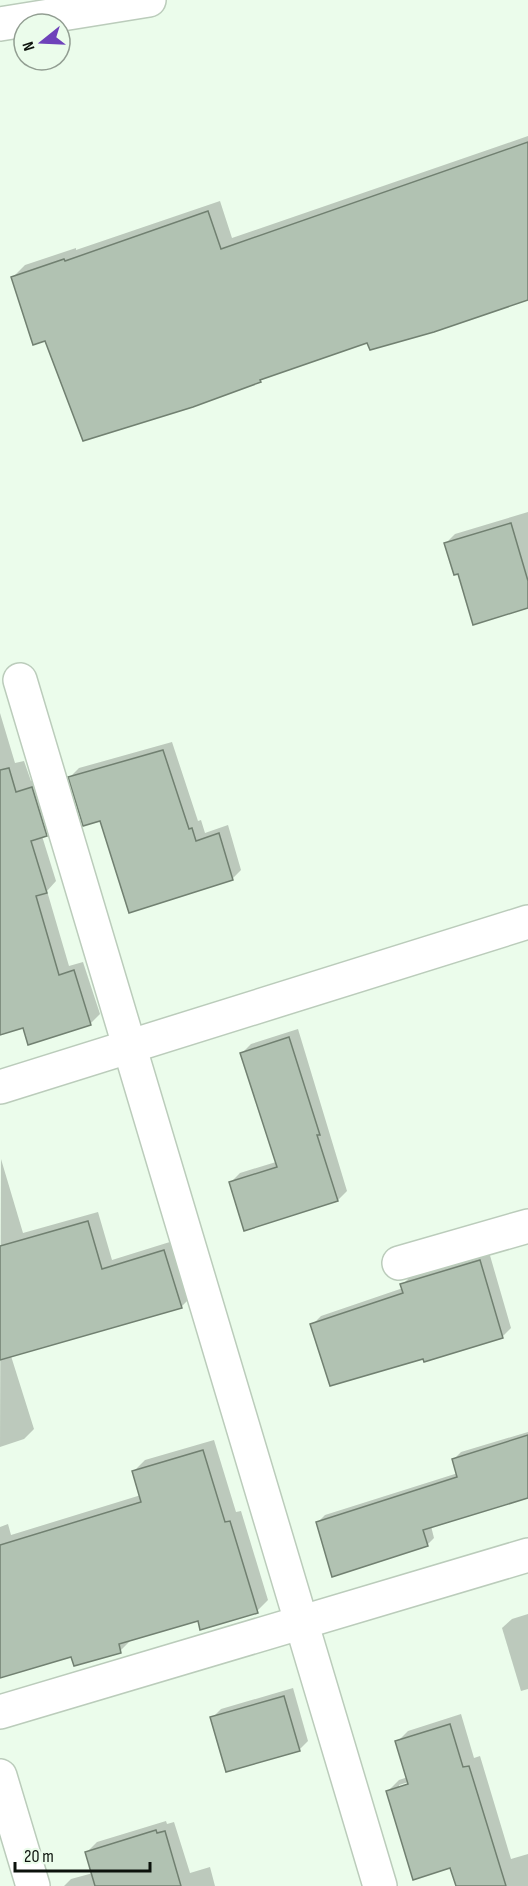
<svg xmlns="http://www.w3.org/2000/svg" width="528" height="1886" font-family="'Sofia Sans Condensed',sans-serif">
	<style>
		.shadow { fill: #0003; fill-rule: evenodd }
		.building { fill: #b1c2b2; stroke: #718071; stroke-width: 1.5 }
		.lines { fill: none; stroke-linecap: round; stroke-linejoin: round }
		.minor-casing { stroke: #bcb; stroke-width: 36 }
		.trunk-casing { stroke: #bcb; stroke-width: 36 }
		.minor { stroke: #fff; stroke-width: 33 }
		.trunk { stroke: #fff; stroke-width: 33 }
	</style>
	<rect width="100%" height="100%" fill="#ebfceb"/>
	<g class="shadow">
		<polygon points="528,136 528,298 368,341 264,377 260,381 46,339 13,277 25,265 76,248 76,250 220,201 232,238"/>
		<polygon points="528,512 528,607 459,572 446,543 455,534"/>
		<polygon points="0,713 15,763 24,761 31,781 42,778 56,825 46,835 42,836 56,881 47,891 69,966 83,962 100,1014 90,1024 24,1027 0,1034"/>
		<polygon points="172,742 198,821 201,820 205,833 228,825 241,870 232,879 101,819 70,777 79,768"/>
		<polygon points="298,1029 347,1191 338,1200 230,1183 240,1173 276,1162 242,1053 251,1044"/>
		<polygon points="1,1159 23,1233 98,1212 112,1260 173,1241 191,1297 181,1307 11,1356 34,1429 24,1439 0,1447"/>
		<polygon points="489,1252 511,1328 502,1337 424,1357 312,1325 321,1316 403,1288 402,1285 411,1276"/>
		<polygon points="528,1432 528,1483 431,1526 434,1538 427,1545 318,1522 325,1515 458,1473 454,1459 461,1452"/>
		<polygon points="214,1440 236,1512 241,1511 268,1600 257,1611 199,1619 131,1640 120,1651 72,1656 0,1669 0,1527 8,1524 11,1535 141,1495 134,1471 145,1460"/>
		<polygon points="528,1614 528,1689 521,1691 502,1628 512,1619"/>
		<polygon points="293,1688 308,1741 299,1750 212,1718 221,1709"/>
		<path d="M 461,1714 L 474,1758 L 480,1756 L 511,1859 L 528,1854 L 528,1886 L 457,1886 L 451,1867 L 388,1791 L 399,1780 L 408,1777 L 397,1742 L 408,1731 ZM 415,1780 L 416,1783 L 399,1788 L 399,1785 Z"/>
		<polygon points="166,1821 167,1824 174,1822 190,1873 210,1867 215,1886 64,1886 71,1879 93,1873 87,1852 97,1842"/>
	</g>
	<g class="building">
		<polygon points="528,142 528,300 434,332 370,350 367,343 260,380 261,382 193,407 83,441 45,341 33,345 11,277 64,259 65,261 208,211 221,249"/>
		<polygon points="511,523 528,581 528,608 473,625 458,574 454,575 444,543"/>
		<polygon points="163,750 189,829 192,828 196,841 219,833 233,880 129,913 100,821 83,826 68,777"/>
		<polygon points="9,768 16,792 32,787 47,836 31,841 47,893 36,896 59,975 74,970 91,1025 28,1045 23,1028 0,1035 0,770"/>
		<polygon points="289,1037 320,1135 317,1135 338,1201 244,1231 229,1182 277,1167 240,1053"/>
		<polygon points="88,1221 102,1269 164,1250 182,1308 0,1360 0,1246"/>
		<polygon points="480,1260 503,1338 424,1362 423,1359 330,1386 310,1324 403,1293 400,1284"/>
		<polygon points="528,1435 528,1498 423,1530 428,1546 332,1577 316,1522 457,1477 452,1459"/>
		<polygon points="203,1450 225,1522 230,1521 258,1613 200,1630 198,1621 119,1644 121,1653 74,1666 71,1657 0,1678 0,1545 141,1502 132,1471"/>
		<polygon points="284,1696 300,1751 226,1772 210,1717"/>
		<polygon points="450,1724 463,1767 469,1766 506,1886 456,1886 450,1868 413,1880 386,1791 408,1784 395,1741"/>
		<polygon points="156,1830 157,1833 165,1831 181,1886 95,1886 85,1852"/>
	</g>
	<g class="lines">
		<defs>
			<g id="minor">
				<polyline points="20,680 380,1886"/>
				<polyline points="0,1087 528,922"/>
				<polyline points="399,1263 528,1226"/>
				<polyline points="0,1712 528,1555"/>
				<polyline points="0,1776 33,1886"/>
			</g>
			<polyline id="trunk" points="0,24 149,0"/>
		</defs>
		<use href="#minor" class="minor-casing"/>
		<use href="#trunk" class="trunk-casing"/>
		<use href="#minor" class="minor"/>
		<use href="#trunk" class="trunk"/>
	</g>
	<g transform="translate(42 42) rotate(252)"><circle r="28" fill="#ebfceb" stroke="#929e92" stroke-width="1.5"/>
	<path d="M0-4.5L10 22L0 15L-10 22Z" fill="#6e42ba"/>
	<text y="-9" font-size="16" font-weight="bold" text-anchor="middle" fill="#0c120c">N</text>
	</g>
	<path d="M15 1862v9h135v-9" fill="none" stroke="#0c120c" stroke-width="3"/>
	<text x="24" y="1862" font-size="18" fill="#0c120c" stroke="#ebfceb" stroke-width="4.5" paint-order="stroke">20 m</text>
</svg>
